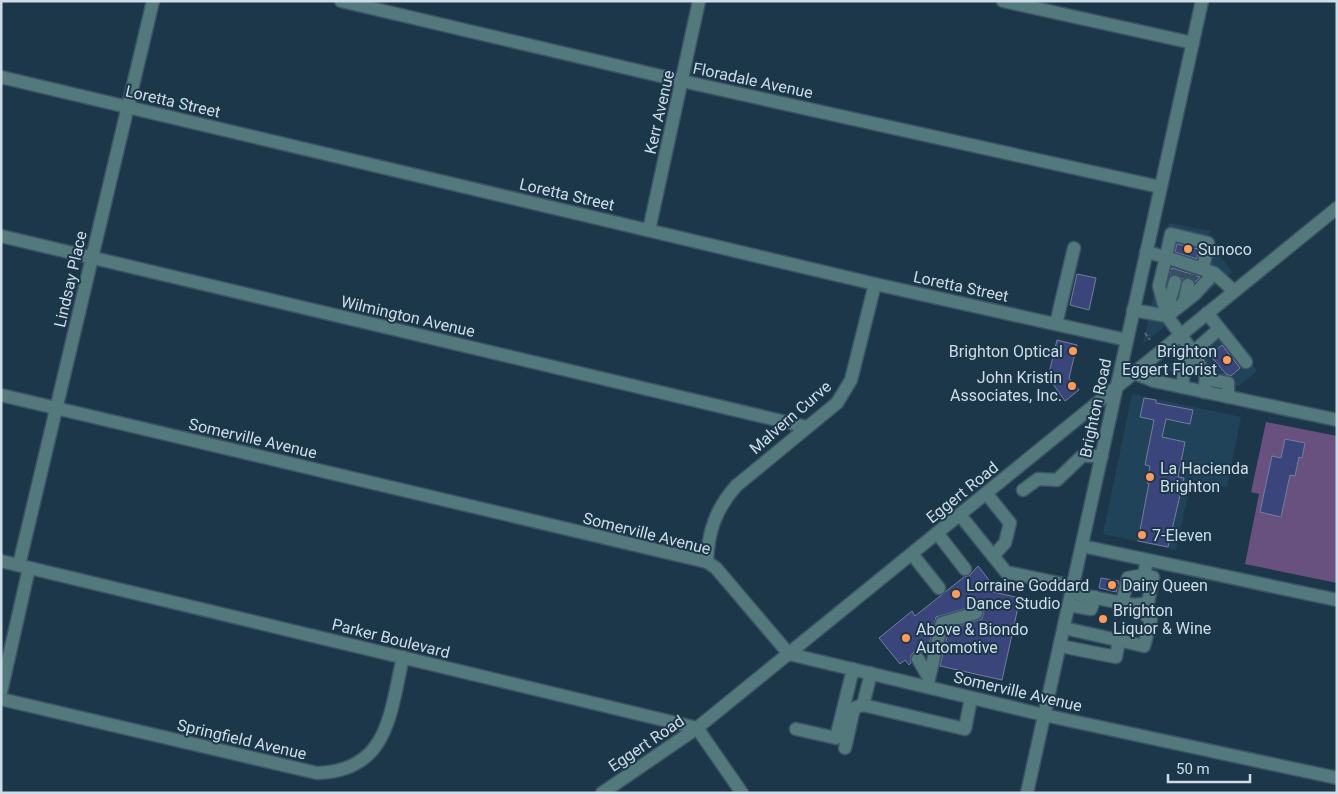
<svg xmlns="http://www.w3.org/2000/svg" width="1338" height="794" font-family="Roboto,sans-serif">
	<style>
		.built { fill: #214359 }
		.green { fill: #69517f }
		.building { fill: #3a457c; stroke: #757d9b }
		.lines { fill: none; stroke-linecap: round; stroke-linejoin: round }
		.minor-tunnel { stroke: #375061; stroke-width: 12; stroke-dasharray: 12 6; stroke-linecap: butt }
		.minor-casing { stroke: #3c5566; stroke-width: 15 }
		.path { stroke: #536b7a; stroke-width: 2; stroke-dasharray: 4 2.5; stroke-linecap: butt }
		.minor { stroke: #54797d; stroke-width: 12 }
		.poi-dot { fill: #ff9b5a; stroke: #1c3749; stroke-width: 2 }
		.labels { text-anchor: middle; stroke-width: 4; stroke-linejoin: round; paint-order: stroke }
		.street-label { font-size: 16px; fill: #cddde8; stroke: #1c3749 }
		.poi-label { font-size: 16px; fill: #cddde8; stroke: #1c3749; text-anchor: start }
	</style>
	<rect width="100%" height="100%" fill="#1c3749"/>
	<g class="built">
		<polygon points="1169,223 1211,231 1207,238 1232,272 1143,344"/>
		<polygon points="1219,324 1257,371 1239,386 1162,370"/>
		<polygon points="1132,394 1241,417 1227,487 1191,480 1176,550 1103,534"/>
	</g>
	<polygon class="green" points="1266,422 1337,436 1337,583 1245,564 1259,494 1251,492"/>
	<g class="building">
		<polygon points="1177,244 1198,249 1197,259 1175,252"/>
		<polygon points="1172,268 1200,277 1195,282 1189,277 1182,279 1177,274 1170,276"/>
		<polygon points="1077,274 1096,278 1089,310 1070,305"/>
		<polygon points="1057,340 1077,345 1069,378 1079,390 1065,401 1048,377"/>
		<polygon points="1222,345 1240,368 1231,376 1226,374 1210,355"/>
		<polygon points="1144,398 1156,400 1156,403 1193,410 1190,424 1166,419 1162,437 1185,442 1178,477 1184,478 1168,547 1138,541 1149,483 1147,483 1150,466 1145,465 1154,420 1140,417"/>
		<polygon points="1285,439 1305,443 1302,458 1299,457 1295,476 1290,475 1281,517 1260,512 1272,456 1281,458"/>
		<polygon points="978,566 993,585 989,591 1020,598 1002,680 940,666 949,629 982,619 984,611 977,605 936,617 927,653 914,652 911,655 911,663 909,665 905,660 900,664 879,638 912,611 915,616 964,577 970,575"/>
		<polygon points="1101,578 1119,581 1116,592 1099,588"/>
	</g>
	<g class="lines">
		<g class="minor-tunnel">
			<polyline points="1175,282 1177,271"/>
			<polyline points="1188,285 1190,274"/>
		</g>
		<defs>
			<g id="minor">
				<polyline points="341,1 682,81 1160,187"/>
				<polyline points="1003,1 1193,43"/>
				<polyline points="1,77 875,284 1127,340"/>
				<polyline points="649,230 699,1"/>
				<polyline points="1,236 807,427"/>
				<polyline points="1146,252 1166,257 1171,234 1208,243 1203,268"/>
				<polyline points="1184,303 1188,285"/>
				<polyline points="1133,310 1167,316 1195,294 1214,273"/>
				<polyline points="1167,310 1175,282"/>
				<polyline points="1207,313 1246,362"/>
				<polyline points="1056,324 1074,248"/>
				<polyline points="1193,352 1219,329"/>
				<polyline points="1134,373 1154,381 1337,420"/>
				<polyline points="1206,379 1228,383 1228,397"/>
				<polyline points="1182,387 1184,372 1194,354"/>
				<polyline points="1204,392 1206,377 1193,352 1167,316 1159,286 1166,257 1214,273 1234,291"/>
				<polyline points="1,395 707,562 716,568 789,654 1044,715 1337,778"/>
				<polyline points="1023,490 1038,479 1057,480 1082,456 1102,456"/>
				<polyline points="986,493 1010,523 1005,543 993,556"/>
				<polyline points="960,515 1006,572 1073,586"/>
				<polyline points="937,533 965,569"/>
				<polyline points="1082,546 1337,600"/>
				<polyline points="912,554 939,588"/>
				<polyline points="1,561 697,728 742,793"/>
				<path d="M 707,562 C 708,531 716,509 736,486 L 837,403 L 851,380 L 875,284"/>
				<polyline points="19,565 153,1"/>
				<polyline points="1072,593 1122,603"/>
				<polyline points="1069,605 1091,609 1095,597"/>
				<polyline points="1134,605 1122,603 1128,578 1144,575"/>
				<polyline points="1064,628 1144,646 1151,620 1134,605 1148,603 1153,577 1144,575 1147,560"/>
				<polyline points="1060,646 1116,657 1119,640"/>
				<polyline points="918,659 929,678"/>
				<polyline points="871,673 863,705 965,729 971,698"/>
				<polyline points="927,687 942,623 976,613"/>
				<polyline points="1,692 29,568"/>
				<path d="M 1,699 L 317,773 C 389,771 390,713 403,657"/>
				<polyline points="796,729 836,738 853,669"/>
				<polyline points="845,748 854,708 863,705"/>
				<polyline points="602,793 697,728 1337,208"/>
				<polyline points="1027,793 1202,1"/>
			</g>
		</defs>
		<use href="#minor" class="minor-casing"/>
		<polyline class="path" points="1145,333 1150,340"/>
		<use href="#minor" class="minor"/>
	</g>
	<g class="poi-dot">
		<circle cx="1188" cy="249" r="5"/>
		<circle cx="1073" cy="351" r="5"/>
		<circle cx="1227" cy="360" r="5"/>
		<circle cx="1072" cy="386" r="5"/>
		<circle cx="1150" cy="477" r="5"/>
		<circle cx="1142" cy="535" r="5"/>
		<circle cx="1112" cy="585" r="5"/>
		<circle cx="956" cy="594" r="5"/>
		<circle cx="1103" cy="619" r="5"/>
		<circle cx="906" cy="638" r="5"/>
	</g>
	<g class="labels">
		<g class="street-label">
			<text transform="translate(753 80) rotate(12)" y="6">Floradale Avenue</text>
			<text transform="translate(173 101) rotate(13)" y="6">Loretta Street</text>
			<text transform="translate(659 112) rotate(-77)" y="6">Kerr Avenue</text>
			<text transform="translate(567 194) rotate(13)" y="6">Loretta Street</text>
			<text transform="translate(70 279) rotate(-77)" y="6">Lindsay Place</text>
			<text transform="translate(961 286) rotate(12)" y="6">Loretta Street</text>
			<text transform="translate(408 316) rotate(13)" y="6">Wilmington Avenue</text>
			<text transform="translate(1095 408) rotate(-78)" y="6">Brighton Road</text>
			<text transform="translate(790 417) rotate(-41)" y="6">Malvern Curve</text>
			<text transform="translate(253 438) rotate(13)" y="6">Somerville Avenue</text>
			<text transform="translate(962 492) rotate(-39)" y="6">Eggert Road</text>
			<text transform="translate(647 533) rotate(14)" y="6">Somerville Avenue</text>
			<text transform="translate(391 638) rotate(14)" y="6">Parker Boulevard</text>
			<text transform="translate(1018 691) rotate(13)" y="6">Somerville Avenue</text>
			<text transform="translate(242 739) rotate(13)" y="6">Springfield Avenue</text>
			<text transform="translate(646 743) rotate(-34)" y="6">Eggert Road</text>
		</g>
		<g class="poi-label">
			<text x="1198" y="255">Sunoco</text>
			<text x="1063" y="357" text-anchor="end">Brighton Optical</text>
			<text x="1217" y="357" text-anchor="end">Brighton<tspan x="1217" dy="18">Eggert Florist</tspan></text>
			<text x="1062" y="383" text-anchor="end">John Kristin<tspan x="1062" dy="18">Associates, Inc.</tspan></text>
			<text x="1160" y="474">La Hacienda<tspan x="1160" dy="18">Brighton</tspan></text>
			<text x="1152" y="541">7-Eleven</text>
			<text x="966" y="591">Lorraine Goddard<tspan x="966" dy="18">Dance Studio</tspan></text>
			<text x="1122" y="591">Dairy Queen</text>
			<text x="1113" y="616">Brighton<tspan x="1113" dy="18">Liquor &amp; Wine</tspan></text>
			<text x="916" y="635">Above &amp; Biondo<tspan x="916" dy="18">Automotive</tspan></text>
		</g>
	</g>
	<rect width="1338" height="794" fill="none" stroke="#cddde8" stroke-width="5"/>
	<path d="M1168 774v8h82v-8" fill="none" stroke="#cddde8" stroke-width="2.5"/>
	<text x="1176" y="774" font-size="15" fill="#cddde8" stroke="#1c3749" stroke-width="4" paint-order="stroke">50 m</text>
</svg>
